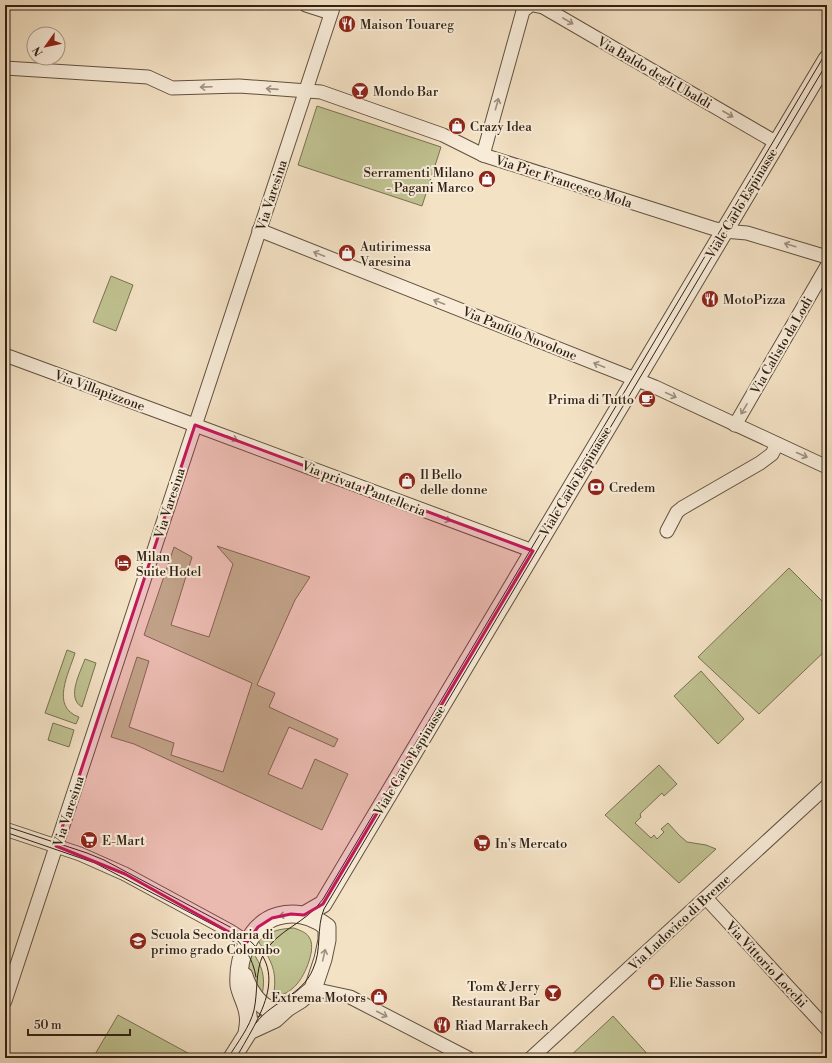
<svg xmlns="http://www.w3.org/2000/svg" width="832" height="1063" font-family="'Libre Bodoni',serif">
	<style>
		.green { fill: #c0c291; stroke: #787252 }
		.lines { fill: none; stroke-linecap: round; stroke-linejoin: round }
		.minor-casing { stroke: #615140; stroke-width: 15 }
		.tertiary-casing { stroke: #615140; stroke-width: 19 }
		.minor { stroke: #f8ecd9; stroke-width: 13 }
		.tertiary { stroke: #f8ecd9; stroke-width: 17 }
		.tram { stroke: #302113; stroke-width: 1 }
		.oneway { stroke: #9e9180 }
		.marked { fill: #c2185b; fill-opacity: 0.2; stroke: #c2185b; stroke-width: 3; stroke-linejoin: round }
		.labels { text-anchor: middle; stroke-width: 4; stroke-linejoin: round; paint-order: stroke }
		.poi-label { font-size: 13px; fill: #302113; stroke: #f8ecd9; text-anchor: start }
		.street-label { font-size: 13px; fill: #302113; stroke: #f8ecd9 }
	</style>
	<rect width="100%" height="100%" fill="#f4e2c5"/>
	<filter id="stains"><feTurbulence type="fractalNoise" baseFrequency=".005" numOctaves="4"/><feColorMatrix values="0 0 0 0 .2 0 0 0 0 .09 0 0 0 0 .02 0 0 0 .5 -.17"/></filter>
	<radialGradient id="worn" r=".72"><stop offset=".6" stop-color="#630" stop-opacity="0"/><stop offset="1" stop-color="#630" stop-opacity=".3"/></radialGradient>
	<g class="green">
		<polygon points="317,106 441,147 422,206 298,165"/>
		<polygon points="111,276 133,285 116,331 93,322"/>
		<polygon points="217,546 310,577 295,600 257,685 275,693 269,707 338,739 334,747 289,727 268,774 302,789 315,759 348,774 322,830 134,744 111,737 137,657 149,661 129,727 174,743 171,755 223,772 252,683 144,635 174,547 192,557 171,625 209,637 233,564"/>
		<polygon points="789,568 827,606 827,649 759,714 698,657"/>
		<path d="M 67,650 L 75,653 C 69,673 50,707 79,717 L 76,724 L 45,713 Z"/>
		<path d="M 85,659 L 96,663 L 82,707 C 66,698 80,673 85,659 Z"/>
		<polygon points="701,671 744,719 718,744 674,696"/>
		<polygon points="53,723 74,730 69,747 48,740"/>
		<polygon points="659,765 677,784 664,796 662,793 640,814 641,817 635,823 651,838 654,835 657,839 664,832 661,829 668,823 679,835 687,842 706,845 716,849 679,883 605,815"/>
		<path d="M 294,928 C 299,930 306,932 309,937 C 317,948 305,975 297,984 C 291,991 282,996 273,998 C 278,972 272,961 258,941 C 271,931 277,929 294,928 Z"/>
		<path d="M 252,951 C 262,966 266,976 262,995 L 249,970 L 248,961 Z"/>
		<polygon points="118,1015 197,1058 98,1058 94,1056"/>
		<polygon points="613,1016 651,1058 568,1058 609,1020"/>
	</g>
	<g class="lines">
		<defs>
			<g id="minor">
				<polyline points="306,5 331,13"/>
				<polyline points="533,5 543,7 777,143"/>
				<polyline points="5,68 148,77 172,88 239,86 321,92 443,135 483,155 712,228 724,231 747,233 827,257"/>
				<polyline points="483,155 523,11 530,5"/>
				<polyline points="259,230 655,387 827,467"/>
				<polyline points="5,355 211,431 533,551"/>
				<polyline points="735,425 827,266"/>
				<polyline points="667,531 677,512 682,508 760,463 772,454 777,444"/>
				<polyline points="5,829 80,854 125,874 230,931 247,942"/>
				<polyline points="706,898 827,1029"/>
				<polyline points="313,989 350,997 468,1058"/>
				<polyline points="5,1001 334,5"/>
				<polyline points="531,1058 827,786"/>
			</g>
			<g id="tertiary">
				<polyline points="304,915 323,904 827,59"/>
				<path d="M 244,976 C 248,989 259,1008 274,1010 C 278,1010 283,1008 287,1008"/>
				<path d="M 232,1058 L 249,1031 L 275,1019 L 287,1008 L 300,1000 L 313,989 L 323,959 L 327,940 L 327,927 C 313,916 296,911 278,916 C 250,924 237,958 239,985 C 240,992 244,999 246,1006 C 249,1014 249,1024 247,1033"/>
			</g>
		</defs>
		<use href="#minor" class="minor-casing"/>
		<use href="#tertiary" class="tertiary-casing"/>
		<use href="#minor" class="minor"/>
		<use href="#tertiary" class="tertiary"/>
		<g class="tram">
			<path d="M 5,826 L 87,853 L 104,860 L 230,927 C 296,964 264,1009 236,1058"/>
			<path d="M 5,832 L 95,863 L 227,932 C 243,943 253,958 256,977"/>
			<path d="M 256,1023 C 272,1001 302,996 313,969 C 322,950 316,928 324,909 L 827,63"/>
			<path d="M 228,1058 C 237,1043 250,1027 254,1010 C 258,992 255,972 263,955 C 277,929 306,924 323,899 L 827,51"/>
		</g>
	</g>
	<defs><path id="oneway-shaft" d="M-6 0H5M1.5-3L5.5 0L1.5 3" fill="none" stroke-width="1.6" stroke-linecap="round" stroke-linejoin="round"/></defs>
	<g class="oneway">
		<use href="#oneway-shaft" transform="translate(568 21) rotate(30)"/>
		<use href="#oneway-shaft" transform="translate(206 87) rotate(178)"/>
		<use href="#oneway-shaft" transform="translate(272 89) rotate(-176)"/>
		<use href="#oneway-shaft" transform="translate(497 104) rotate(-74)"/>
		<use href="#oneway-shaft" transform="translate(728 114) rotate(30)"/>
		<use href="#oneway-shaft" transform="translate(790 245) rotate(-163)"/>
		<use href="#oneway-shaft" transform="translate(319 254) rotate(-158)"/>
		<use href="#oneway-shaft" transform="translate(439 302) rotate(-158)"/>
		<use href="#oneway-shaft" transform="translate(599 365) rotate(-158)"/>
		<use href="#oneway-shaft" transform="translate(671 395) rotate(25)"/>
		<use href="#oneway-shaft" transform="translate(744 409) rotate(120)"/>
		<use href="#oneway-shaft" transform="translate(232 438) rotate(21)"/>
		<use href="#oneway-shaft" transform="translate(802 455) rotate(24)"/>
		<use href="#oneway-shaft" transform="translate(445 519) rotate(21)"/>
		<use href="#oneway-shaft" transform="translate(285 915) rotate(171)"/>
		<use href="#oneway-shaft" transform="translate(324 955) rotate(-77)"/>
		<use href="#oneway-shaft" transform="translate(382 1014) rotate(27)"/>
	</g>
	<path class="marked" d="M 195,425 L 533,551 L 323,904 L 304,915 L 291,914 L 272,918 L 258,927 L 247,942 L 125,874 L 56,846 Z"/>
	<defs>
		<symbol id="restaurant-disc" viewBox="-11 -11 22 22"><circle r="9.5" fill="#8f2418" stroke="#f8ecd9"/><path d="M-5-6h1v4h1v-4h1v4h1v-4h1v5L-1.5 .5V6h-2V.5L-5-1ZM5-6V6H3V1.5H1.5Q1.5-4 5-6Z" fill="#fff"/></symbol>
		<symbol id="bar-disc" viewBox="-11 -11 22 22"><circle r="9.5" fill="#8f2418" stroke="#f8ecd9"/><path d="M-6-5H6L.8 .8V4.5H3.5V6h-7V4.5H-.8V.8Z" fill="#fff"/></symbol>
		<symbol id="shop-disc" viewBox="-11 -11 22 22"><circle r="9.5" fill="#8f2418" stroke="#f8ecd9"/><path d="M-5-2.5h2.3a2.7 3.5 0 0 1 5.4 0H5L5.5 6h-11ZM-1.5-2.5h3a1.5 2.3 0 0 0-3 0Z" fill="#fff"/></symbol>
		<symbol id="cafe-disc" viewBox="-11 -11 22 22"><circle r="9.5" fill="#8f2418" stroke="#f8ecd9"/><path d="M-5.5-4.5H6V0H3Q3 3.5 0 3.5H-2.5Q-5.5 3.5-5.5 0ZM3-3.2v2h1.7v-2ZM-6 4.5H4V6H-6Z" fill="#fff"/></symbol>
		<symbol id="bank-disc" viewBox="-11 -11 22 22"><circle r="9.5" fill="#8f2418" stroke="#f8ecd9"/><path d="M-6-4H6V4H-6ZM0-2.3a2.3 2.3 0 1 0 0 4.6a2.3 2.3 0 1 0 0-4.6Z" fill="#fff"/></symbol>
		<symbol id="hotel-disc" viewBox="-11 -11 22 22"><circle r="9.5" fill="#8f2418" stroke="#f8ecd9"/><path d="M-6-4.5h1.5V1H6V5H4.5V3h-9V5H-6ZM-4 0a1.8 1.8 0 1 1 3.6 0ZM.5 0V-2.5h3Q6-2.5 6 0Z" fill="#fff"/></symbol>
		<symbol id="supermarket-disc" viewBox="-11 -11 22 22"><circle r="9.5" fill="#8f2418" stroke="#f8ecd9"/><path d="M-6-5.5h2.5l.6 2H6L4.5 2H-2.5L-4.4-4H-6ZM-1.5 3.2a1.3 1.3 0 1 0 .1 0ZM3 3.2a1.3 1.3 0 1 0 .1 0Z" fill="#fff"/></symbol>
		<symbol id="school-disc" viewBox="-11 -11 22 22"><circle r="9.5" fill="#8f2418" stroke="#f8ecd9"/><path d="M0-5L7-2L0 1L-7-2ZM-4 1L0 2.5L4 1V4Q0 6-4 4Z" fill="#fff"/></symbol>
	</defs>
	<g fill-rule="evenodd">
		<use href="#restaurant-disc" x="337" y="14" width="20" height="20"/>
		<use href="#bar-disc" x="350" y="81" width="20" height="20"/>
		<use href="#shop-disc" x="447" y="116" width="20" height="20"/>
		<use href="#shop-disc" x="477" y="169" width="20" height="20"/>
		<use href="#shop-disc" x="337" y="243" width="20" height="20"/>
		<use href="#restaurant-disc" x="700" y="289" width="20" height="20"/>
		<use href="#cafe-disc" x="637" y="389" width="20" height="20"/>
		<use href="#shop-disc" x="397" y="471" width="20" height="20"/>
		<use href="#bank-disc" x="586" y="477" width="20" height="20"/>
		<use href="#hotel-disc" x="113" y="553" width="20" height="20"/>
		<use href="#supermarket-disc" x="79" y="830" width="20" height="20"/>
		<use href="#supermarket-disc" x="472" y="833" width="20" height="20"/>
		<use href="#school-disc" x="128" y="931" width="20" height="20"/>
		<use href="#shop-disc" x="646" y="972" width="20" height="20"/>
		<use href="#bar-disc" x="543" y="983" width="20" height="20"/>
		<use href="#shop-disc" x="369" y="987" width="20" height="20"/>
		<use href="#restaurant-disc" x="432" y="1015" width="20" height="20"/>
	</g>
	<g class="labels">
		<g class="poi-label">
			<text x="360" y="29">Maison Touareg</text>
			<text x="373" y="96">Mondo Bar</text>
			<text x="470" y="131">Crazy Idea</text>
			<text x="474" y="177" text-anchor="end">Serramenti Milano<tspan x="474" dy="15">- Pagani Marco</tspan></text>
			<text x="360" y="251">Autirimessa<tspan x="360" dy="15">Varesina</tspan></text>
			<text x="723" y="304">MotoPizza</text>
			<text x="634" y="404" text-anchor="end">Prima di Tutto</text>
			<text x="420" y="479">Il Bello<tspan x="420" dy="15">delle donne</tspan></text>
			<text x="609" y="492">Credem</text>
			<text x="136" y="561">Milan<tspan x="136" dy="15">Suite Hotel</tspan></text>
			<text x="102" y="845">E-Mart</text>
			<text x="495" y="848">In's Mercato</text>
			<text x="151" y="939">Scuola Secondaria di<tspan x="151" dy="15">primo grado Colombo</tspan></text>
			<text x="669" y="987">Elie Sasson</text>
			<text x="540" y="991" text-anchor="end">Tom &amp; Jerry<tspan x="540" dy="15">Restaurant Bar</tspan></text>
			<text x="366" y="1002" text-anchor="end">Extrema Motors</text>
			<text x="455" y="1030">Riad Marrakech</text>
		</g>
		<g class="street-label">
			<text transform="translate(655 72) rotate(30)" y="5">Via Baldo degli Ubaldi</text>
			<text transform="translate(564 181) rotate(18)" y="5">Via Pier Francesco Mola</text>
			<text transform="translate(271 195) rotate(-72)" y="5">Via Varesina</text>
			<text transform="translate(741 203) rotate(-59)" y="5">Viale Carlo Espinasse</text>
			<text transform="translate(520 333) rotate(22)" y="5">Via Panfilo Nuvolone</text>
			<text transform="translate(781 345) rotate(-60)" y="5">Via Calisto da Lodi</text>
			<text transform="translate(100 390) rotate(20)" y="5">Via Villapizzone</text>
			<text transform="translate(575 481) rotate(-59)" y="5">Viale Carlo Espinasse</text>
			<text transform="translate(364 488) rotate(21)" y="5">Via privata Pantelleria</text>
			<text transform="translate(169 503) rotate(-72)" y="5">Via Varesina</text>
			<text transform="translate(409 760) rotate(-59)" y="5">Viale Carlo Espinasse</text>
			<text transform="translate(68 811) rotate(-72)" y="5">Via Varesina</text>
			<text transform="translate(679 922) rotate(-43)" y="5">Via Ludovico di Breme</text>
			<text transform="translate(767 964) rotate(47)" y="5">Via Vittorio Locchi</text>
		</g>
	</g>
	<rect width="832" height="1063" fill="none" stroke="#f4e2c5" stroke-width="20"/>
	<rect x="6" y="6" width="820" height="1051" fill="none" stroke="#302113" stroke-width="2"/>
	<rect x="10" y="10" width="812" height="1043" fill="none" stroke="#302113"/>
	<g transform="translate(46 46) rotate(237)"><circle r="19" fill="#f8ecd9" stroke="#a89b8a"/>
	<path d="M0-3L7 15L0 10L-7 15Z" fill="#8f2418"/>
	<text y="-6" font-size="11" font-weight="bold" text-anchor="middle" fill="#302113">N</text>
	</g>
	<path d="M28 1029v6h102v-6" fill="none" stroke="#302113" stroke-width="2"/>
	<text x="34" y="1029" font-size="12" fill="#302113" stroke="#f8ecd9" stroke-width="3" paint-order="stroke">50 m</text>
	<rect width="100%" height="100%" filter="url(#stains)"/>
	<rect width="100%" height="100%" fill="url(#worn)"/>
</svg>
